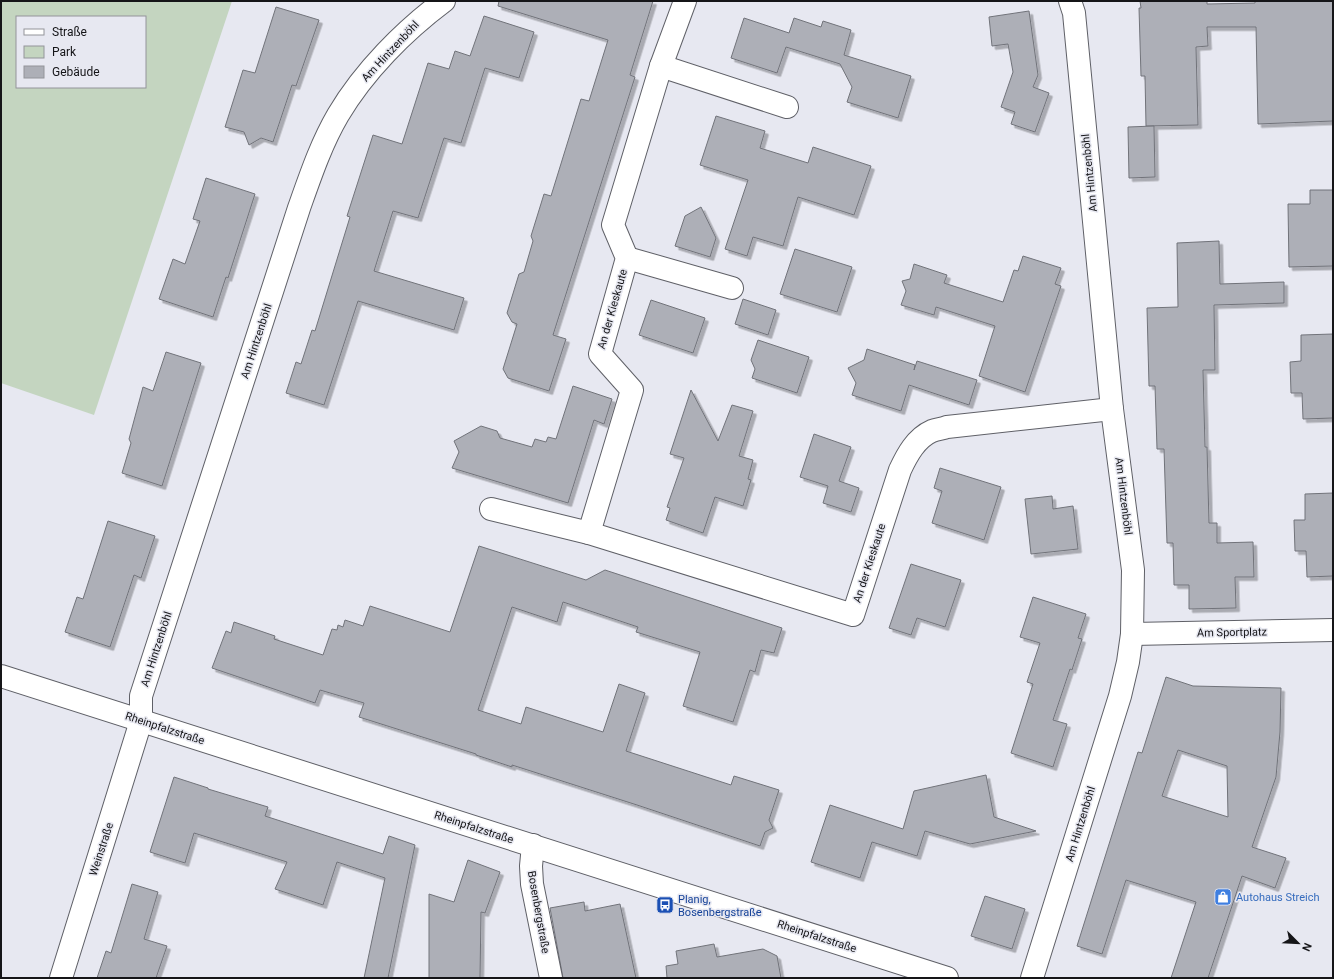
<svg xmlns="http://www.w3.org/2000/svg" width="1334" height="979" font-family="Roboto,sans-serif">
	<style>
		.green { fill: #c4d5c0; fill-rule: evenodd }
		.building { fill: #adafb7; stroke: #71737a; fill-rule: evenodd; filter: url(#shadow) }
		.lines { fill: none; stroke-linecap: round; stroke-linejoin: round }
		.street-casing { stroke: #5f6067; stroke-width: 24 }
		.secondary-casing { stroke: #5f6067; stroke-width: 24 }
		.street { stroke: #fff; stroke-width: 22 }
		.secondary { stroke: #fff; stroke-width: 22 }
		.labels { text-anchor: middle; stroke-width: 3; stroke-linejoin: round; paint-order: stroke }
		.street-label { font-size: 11px; fill: #151518; stroke: #e7e8f1 }
		.shop-label { font-size: 11px; fill: #366cbe; stroke: #e7e8f1; text-anchor: start }
		.transit-label { font-size: 11px; fill: #164399; stroke: #e7e8f1; text-anchor: start }
	</style>
	<defs>
		<filter id="shadow"><feDropShadow dx="3.5" dy="3.5" stdDeviation="0" flood-color="#0004"/></filter>
	</defs>
	<rect width="100%" height="100%" fill="#e7e8f1"/>
	<path class="green" d="M 1,1 L 232,1 L 94,415 L 1,383 ZM 17,17 L 145,17 L 145,87 L 17,87 Z"/>
	<g class="building">
		<polygon points="499,1 653,1 630,75 635,77 553,335 566,339 549,391 508,378 503,369 517,324 512,322 507,313 519,274 524,272 533,241 531,236 544,194 551,196 581,99 589,101 608,40 498,6"/>
		<polygon points="1140,1 1207,1 1207,4 1255,3 1255,1 1333,1 1333,121 1258,124 1256,27 1207,27 1208,46 1196,47 1198,125 1146,126 1145,76 1141,76 1139,8 1141,8"/>
		<polygon points="276,7 319,20 296,86 292,85 273,142 261,138 249,145 244,132 225,127 243,70 255,73"/>
		<polygon points="1029,11 1038,75 1033,87 1049,93 1035,132 1011,124 1015,112 1001,107 1013,72 1008,44 992,46 989,17"/>
		<polygon points="484,16 534,32 519,78 485,68 461,143 444,138 418,218 393,211 374,271 464,298 454,330 358,301 324,405 286,393 296,362 301,364 312,330 315,331 350,217 347,216 373,135 402,144 428,63 449,69 455,51 470,56"/>
		<polygon points="744,18 789,33 794,18 821,27 823,21 851,30 844,55 911,76 898,118 847,102 852,87 840,64 786,47 777,73 731,58"/>
		<polygon points="716,116 765,131 760,148 808,163 813,147 871,166 854,215 798,197 783,246 753,237 747,256 725,249 748,180 700,165"/>
		<polygon points="1154,126 1155,177 1129,178 1128,127"/>
		<polygon points="206,178 255,194 228,278 226,277 213,317 159,299 173,259 185,264 200,221 193,219"/>
		<polygon points="1310,190 1333,190 1333,266 1289,267 1288,204 1310,204"/>
		<polygon points="701,207 716,238 710,257 675,246 685,216"/>
		<polygon points="1219,241 1220,284 1284,282 1284,303 1214,305 1215,370 1203,370 1205,447 1207,447 1209,523 1217,523 1217,543 1253,542 1254,577 1235,577 1236,608 1189,609 1189,585 1174,585 1173,543 1167,543 1164,449 1157,449 1155,386 1149,386 1147,308 1178,307 1177,243"/>
		<polygon points="795,249 852,267 837,312 780,294"/>
		<polygon points="1023,256 1061,268 1055,284 1061,286 1025,392 979,376 995,326 936,307 934,315 901,305 906,291 902,281 910,279 914,264 947,275 944,283 1003,302 1014,270 1018,271"/>
		<polygon points="743,299 776,310 768,335 735,324"/>
		<polygon points="651,300 705,318 693,353 639,335"/>
		<polygon points="1333,334 1333,418 1303,419 1302,393 1291,393 1290,362 1301,361 1301,335"/>
		<polygon points="758,340 809,357 797,393 752,378 755,369 751,360"/>
		<polygon points="867,349 915,365 914,370 917,361 977,380 969,405 909,385 901,411 852,395 856,383 848,368 864,360"/>
		<polygon points="166,352 201,363 162,486 122,473 131,443 129,439 143,387 153,391"/>
		<polygon points="573,386 612,399 604,424 594,420 568,503 452,468 459,452 454,441 481,426 497,431 500,438 532,447 535,439 546,442 548,437 556,439"/>
		<polygon points="691,390 718,441 732,405 753,411 739,456 753,460 748,479 751,480 743,506 715,497 703,533 666,520 670,508 667,507 684,458 670,454"/>
		<polygon points="814,434 851,447 839,481 859,488 851,512 823,503 828,486 800,477"/>
		<polygon points="940,468 1001,487 984,540 932,523 942,491 934,488"/>
		<polygon points="1333,493 1333,576 1307,577 1306,551 1295,551 1294,520 1305,520 1305,494"/>
		<polygon points="1052,496 1053,509 1073,506 1078,549 1031,554 1025,499"/>
		<polygon points="108,521 155,536 141,578 134,575 110,647 65,632 77,597 83,599"/>
		<polygon points="479,546 586,580 605,570 782,628 774,653 761,650 755,672 750,670 733,722 683,706 700,652 636,632 638,627 563,602 557,622 512,607 478,710 521,724 526,707 603,732 619,684 645,693 626,751 731,785 734,776 779,790 769,820 773,828 765,832 760,846 637,805 512,765 512,767 476,755 476,754 359,717 364,703 320,690 315,703 212,668 226,631 231,633 234,622 275,636 274,639 323,655 332,629 337,630 338,625 343,627 345,620 363,626 370,606 450,632"/>
		<polygon points="911,564 961,580 945,627 917,618 911,635 889,628"/>
		<polygon points="1033,597 1086,614 1078,638 1082,639 1072,670 1070,669 1053,720 1067,724 1053,767 1011,753 1033,684 1027,682 1040,643 1020,637"/>
		<path d="M 1166,677 L 1193,686 L 1281,688 L 1280,732 L 1276,777 L 1252,847 L 1286,858 L 1275,888 L 1242,876 L 1208,978 L 1171,978 L 1196,902 L 1126,880 L 1102,954 L 1077,946 L 1138,752 L 1142,753 ZM 1178,750 L 1227,766 L 1228,817 L 1162,796 Z"/>
		<polygon points="986,775 994,817 1036,831 970,844 925,831 917,856 872,842 860,878 811,862 830,805 903,829 914,791"/>
		<polygon points="174,777 208,788 208,789 268,807 265,816 383,854 389,836 415,845 388,978 364,978 385,878 337,862 323,905 275,889 287,862 194,833 185,863 150,852"/>
		<polygon points="468,860 500,872 485,913 481,912 480,978 429,978 429,894 454,902"/>
		<polygon points="132,884 158,892 144,939 167,946 156,978 97,978 106,951 111,953"/>
		<polygon points="985,896 1025,909 1012,949 971,936"/>
		<polygon points="584,902 585,911 620,904 636,978 563,978 550,908"/>
		<polygon points="714,944 717,957 763,949 777,956 781,978 667,978 666,966 678,964 676,951"/>
	</g>
	<g class="lines">
		<defs>
			<g id="street">
				<path d="M 685,1 L 661,66 L 613,225 L 627,258 L 600,354 L 632,390 L 589,533 L 853,615 L 900,470 C 907,455 916,438 932,431 C 937,429 942,429 947,427 L 1112,409"/>
				<polyline points="661,66 787,107"/>
				<polyline points="627,258 732,288"/>
				<polyline points="491,509 589,533"/>
				<polyline points="1132,634 1333,630"/>
				<polyline points="533,845 531,866 532,884 551,978"/>
				<path d="M 61,978 L 141,721 L 141,696 L 299,208 C 310,177 321,144 338,115 C 364,71 404,31 444,1"/>
				<polyline points="1032,978 1120,696 1128,662 1132,634 1133,570 1112,409 1074,13 1070,1"/>
			</g>
			<polyline id="secondary" points="1,676 947,978"/>
		</defs>
		<use href="#street" class="street-casing"/>
		<use href="#secondary" class="secondary-casing"/>
		<use href="#street" class="street"/>
		<use href="#secondary" class="secondary"/>
	</g>
	<defs>
		<symbol id="shop-square" viewBox="-11 -11 22 22"><rect x="-9" y="-9" width="18" height="18" rx="4" fill="#3f7fe0" stroke="#e7e8f1"/><path d="M-5-2.5h2.3a2.7 3.5 0 0 1 5.4 0H5L5.5 6h-11ZM-1.5-2.5h3a1.5 2.3 0 0 0-3 0Z" fill="#fff"/></symbol>
		<symbol id="bus-square" viewBox="-11 -11 22 22"><rect x="-9" y="-9" width="18" height="18" rx="4" fill="#1a4fb4" stroke="#e7e8f1"/><path d="M-5-6H5V4H4V6H2V4H-2V6H-4V4H-5ZM-3.5-4V0h7V-4ZM-3.5 1.2v1.5H-2V1.2ZM2 1.2v1.5H3.5V1.2Z" fill="#fff"/></symbol>
	</defs>
	<g fill-rule="evenodd">
		<use href="#shop-square" x="1213" y="887" width="20" height="20"/>
		<use href="#bus-square" x="655" y="895" width="20" height="20"/>
	</g>
	<g class="labels">
		<g class="street-label">
			<text transform="translate(390 51) rotate(-47)" y="4">Am Hintzenböhl</text>
			<text transform="translate(1089 173) rotate(-96)" y="4">Am Hintzenböhl</text>
			<text transform="translate(612 309) rotate(-74)" y="4">An der Kieskaute</text>
			<text transform="translate(256 341) rotate(-72)" y="4">Am Hintzenböhl</text>
			<text transform="translate(1124 496) rotate(83)" y="4">Am Hintzenböhl</text>
			<text transform="translate(869 563) rotate(-72)" y="4">An der Kieskaute</text>
			<text transform="translate(1232 632) rotate(-1)" y="4">Am Sportplatz</text>
			<text transform="translate(156 649) rotate(-72)" y="4">Am Hintzenböhl</text>
			<text transform="translate(165 728) rotate(18)" y="4">Rheinpfalzstraße</text>
			<text transform="translate(1080 824) rotate(-73)" y="4">Am Hintzenböhl</text>
			<text transform="translate(474 827) rotate(18)" y="4">Rheinpfalzstraße</text>
			<text transform="translate(101 849) rotate(-72)" y="4">Weinstraße</text>
			<text transform="translate(539 912) rotate(80)" y="4">Bosenbergstraße</text>
			<text transform="translate(817 936) rotate(18)" y="4">Rheinpfalzstraße</text>
		</g>
		<g class="shop-label">
			<text x="1236" y="901">Autohaus Streich</text>
		</g>
		<g class="transit-label">
			<text x="678" y="903">Planig,<tspan x="678" dy="13">Bosenbergstraße</tspan></text>
		</g>
	</g>
	<rect width="1334" height="979" fill="none" stroke="#151518" stroke-width="4"/>
	<rect x="16" y="16" width="130" height="72" fill="#e7e8f1" stroke="#93949a"/>
	<rect x="24" y="29" width="20" height="6" fill="#ffffff" stroke="#93949a"/>
	<text x="52" y="36" font-size="12" fill="#151518">Straße</text>
	<rect x="24" y="46" width="20" height="12" fill="#c4d5c0" stroke="#93949a"/>
	<text x="52" y="56" font-size="12" fill="#151518">Park</text>
	<rect x="24" y="66" width="20" height="12" fill="#adafb7" stroke="#93949a"/>
	<text x="52" y="76" font-size="12" fill="#151518">Gebäude</text>
	<g transform="translate(1298 943) rotate(114)" stroke="#e7e8f1" stroke-width="3" paint-order="stroke">
	<path d="M0-3L7 15L0 10L-7 15Z" fill="#151518"/>
	<text y="-6" font-size="11" font-weight="bold" text-anchor="middle" fill="#151518">N</text>
	</g>
</svg>
